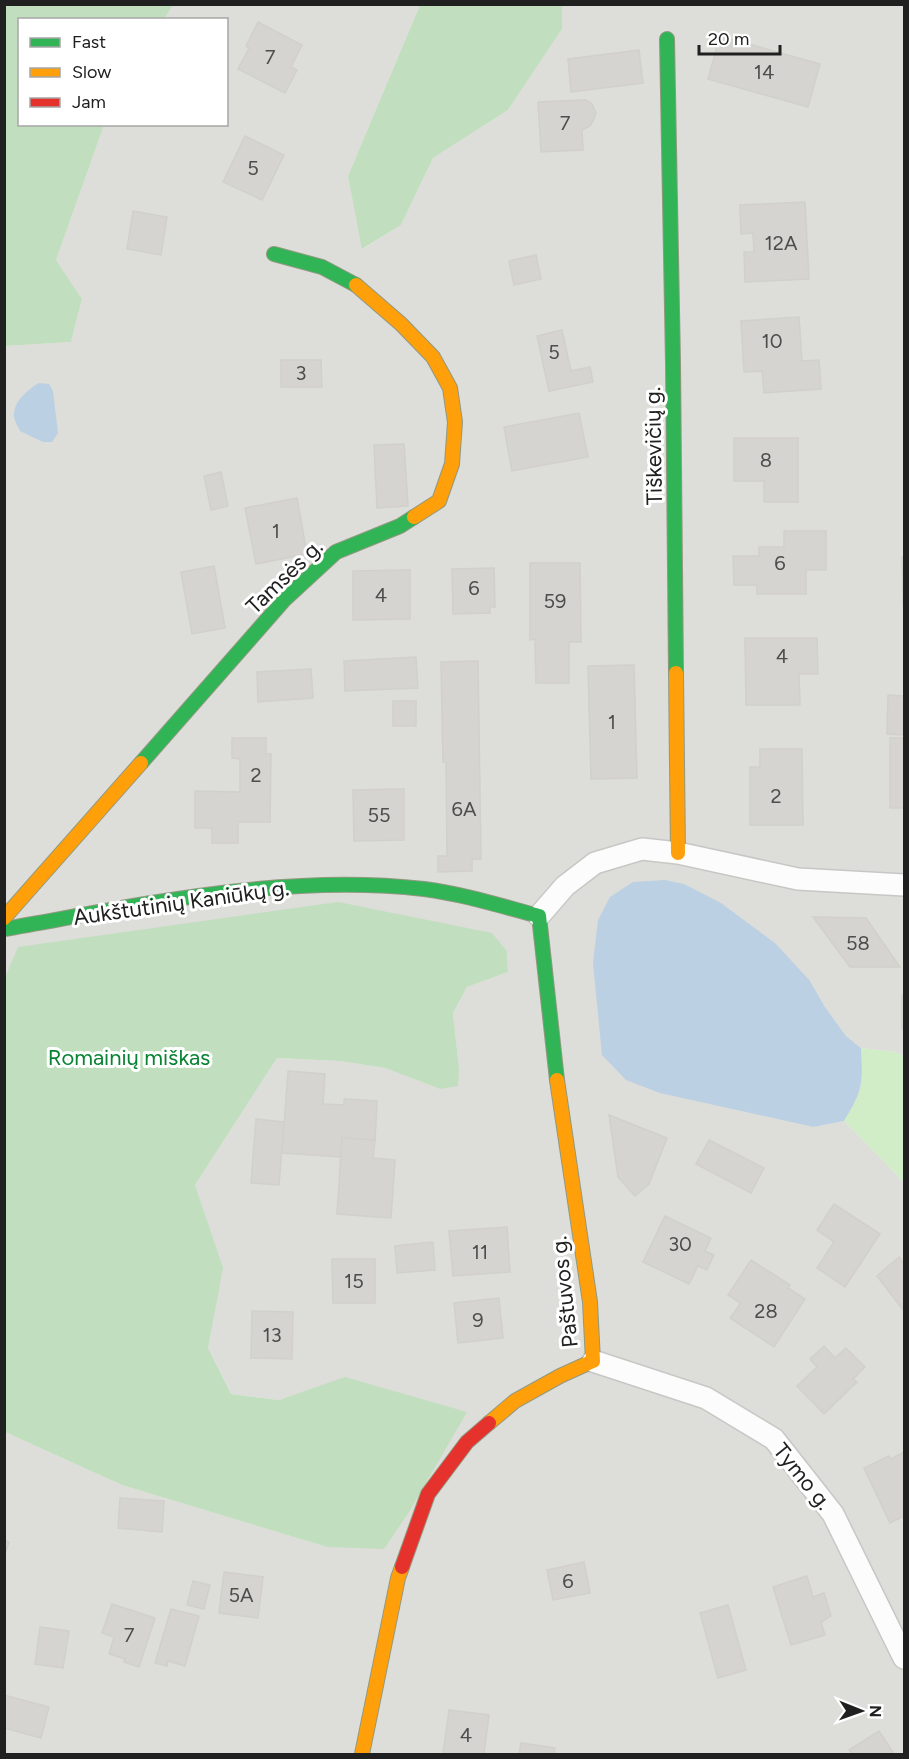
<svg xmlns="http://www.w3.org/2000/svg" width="909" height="1759" font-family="Figtree,sans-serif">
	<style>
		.residential { fill: #ddddda }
		.grass { fill: #d1edc7 }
		.forest { fill: #c1debe }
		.water { fill: #bbd0e2 }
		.building { fill: #d5d4d0; stroke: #d1d0ca; stroke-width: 1.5 }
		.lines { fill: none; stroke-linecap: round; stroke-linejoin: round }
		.street-casing { stroke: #c7c7c5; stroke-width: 24 }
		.fast-casing { stroke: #919980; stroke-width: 16 }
		.slow-casing { stroke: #919980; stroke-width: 16 }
		.jam-casing { stroke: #919980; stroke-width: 16 }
		.street { stroke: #fcfcfc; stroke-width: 21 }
		.fast { stroke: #30b455; stroke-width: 14 }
		.slow { stroke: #ff9f0a; stroke-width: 14 }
		.jam { stroke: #e5322d; stroke-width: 14 }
		.labels { text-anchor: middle; stroke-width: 6; stroke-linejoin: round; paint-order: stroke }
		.number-label { font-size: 20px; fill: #4d4d4c }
		.street-label { font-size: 22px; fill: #202020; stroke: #fff }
		.park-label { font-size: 22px; fill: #088332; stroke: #fff }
	</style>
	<rect width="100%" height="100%" fill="#eeeee9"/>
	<polygon class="residential" points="173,5 420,5 348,176 363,249 401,225 433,158 508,110 562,29 562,5 904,5 904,1057 896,1052 861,1048 846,1036 825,1007 810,981 814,1127 844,1121 904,1182 904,1754 5,1754 5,1432 122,1485 327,1547 345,1378 279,1400 231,1394 208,1348 222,1268 195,1185 277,1058 340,1061 385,1068 440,1089 459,1068 453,1013 467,987 508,972 507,951 491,933 5,980 5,346 71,342 82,299 56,260 104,125 226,124 226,20 164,19"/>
	<path class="grass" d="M 861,1048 L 896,1052 L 904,1057 L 904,1182 L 844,1121 C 863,1091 863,1083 861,1048 Z"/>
	<g class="forest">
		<polygon points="5,4 173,5 164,19 20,20 20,124 104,125 56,260 82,299 71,342 5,346"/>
		<polygon points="420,5 562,5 562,29 508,110 433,158 401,225 362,249 348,176"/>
		<polygon points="338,902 492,933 507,951 508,972 467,987 453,1013 459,1068 458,1086 440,1089 385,1068 340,1061 277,1058 195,1185 223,1268 208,1348 231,1394 279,1400 345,1377 467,1412 409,1512 384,1549 327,1547 122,1485 5,1432 4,980 18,947"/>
	</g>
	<g class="water">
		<path d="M 39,383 L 49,384 L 53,391 L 58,433 L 52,442 L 43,442 L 20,431 C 18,427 15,422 14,417 C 13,402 27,390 39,383 Z"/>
		<path d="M 665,880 L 684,884 L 721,903 L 776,944 L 810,981 L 825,1007 L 846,1036 L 861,1048 C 863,1083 863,1091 844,1121 L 814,1127 L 660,1093 L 626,1080 L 602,1055 L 593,963 L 598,920 L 610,897 L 633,882 Z"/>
	</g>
	<g class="building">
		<polygon points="258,22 302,45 291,67 297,70 285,93 238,69 249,48 246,46"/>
		<polygon points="720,36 820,64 808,107 708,79"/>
		<polygon points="639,50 643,83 571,92 568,59"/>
		<polygon points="586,100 592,104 596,113 593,121 590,126 582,130 583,150 541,152 538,102"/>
		<polygon points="245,136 284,155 262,200 223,182"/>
		<polygon points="805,202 809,279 745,282 744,252 754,252 753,233 741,234 740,205"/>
		<polygon points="133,211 167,217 161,255 127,249"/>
		<polygon points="536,255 541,279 514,285 509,261"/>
		<polygon points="799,317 802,361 819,360 821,389 764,393 762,371 744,372 741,321"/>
		<polygon points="562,330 571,371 590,367 593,382 549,391 537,336"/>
		<polygon points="281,360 321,360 322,387 281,387"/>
		<polygon points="579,413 588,457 512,471 504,427"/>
		<polygon points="734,438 798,438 798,502 764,502 764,481 734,481"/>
		<polygon points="404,444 408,506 377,508 374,445"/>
		<polygon points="221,472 228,506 211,510 204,476"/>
		<polygon points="297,498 307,554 256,564 245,508"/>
		<polygon points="784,531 826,531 826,570 806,570 806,594 757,594 757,585 734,585 733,556 759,556 759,547 784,547"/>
		<polygon points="902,557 904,557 904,605 903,605"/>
		<polygon points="530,563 580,563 581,642 569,642 569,683 536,683 535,639 530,640"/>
		<polygon points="214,566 225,628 192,634 181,572"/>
		<polygon points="494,568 495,607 490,607 490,613 453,614 452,569"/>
		<polygon points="410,570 410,619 353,620 353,571"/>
		<polygon points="745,638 817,638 818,674 799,674 800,705 746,705"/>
		<polygon points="416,657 418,688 345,691 344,661"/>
		<polygon points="478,661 481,859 472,859 472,871 438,872 438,856 447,856 446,762 443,762 441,662"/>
		<polygon points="634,665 637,778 591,779 588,666"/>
		<polygon points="311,669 313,698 258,702 257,672"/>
		<polygon points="888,695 904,696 904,735 887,734"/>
		<rect x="393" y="701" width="23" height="25"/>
		<polygon points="232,738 266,738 266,754 271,754 270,822 238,822 238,843 212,843 212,828 195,828 195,791 240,792 240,759 232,758"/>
		<rect x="890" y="738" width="14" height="70"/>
		<polygon points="760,749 802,749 803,825 750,825 750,767 760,767"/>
		<polygon points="404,789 404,840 354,841 353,790"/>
		<polygon points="813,917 866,918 900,967 850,967"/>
		<rect x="902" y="995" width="2" height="34"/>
		<polygon points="288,1071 325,1074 323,1104 344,1105 344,1099 377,1101 375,1140 342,1138 341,1157 282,1153"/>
		<polygon points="609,1115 667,1138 649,1184 635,1196 618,1177"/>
		<polygon points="256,1119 284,1122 279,1185 251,1183"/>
		<polygon points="342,1138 375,1140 373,1158 395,1160 391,1218 337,1214"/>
		<polygon points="709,1140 764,1168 751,1193 696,1164"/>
		<polygon points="834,1204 880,1234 845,1287 817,1268 834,1242 817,1230"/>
		<polygon points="665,1216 711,1238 705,1251 714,1255 707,1270 698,1266 689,1284 643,1262"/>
		<polygon points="507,1227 510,1272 453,1276 449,1231"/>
		<polygon points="433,1242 435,1270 397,1273 395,1246"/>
		<polygon points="899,1257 904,1264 904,1311 877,1276"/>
		<polygon points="332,1259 375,1259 375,1303 333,1303"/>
		<polygon points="751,1260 790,1285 788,1288 805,1299 774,1347 730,1318 741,1303 728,1295"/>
		<polygon points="499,1298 503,1338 458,1343 454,1303"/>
		<polygon points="252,1311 293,1312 292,1359 251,1358"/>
		<polygon points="824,1346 835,1358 846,1348 865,1367 853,1379 857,1382 824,1414 797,1386 817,1367 810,1359"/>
		<polygon points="904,1452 904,1516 890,1523 864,1468 889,1456 891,1459"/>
		<polygon points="120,1498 164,1501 162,1532 118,1528"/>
		<polygon points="4,1540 9,1542 4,1558"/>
		<polygon points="584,1562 590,1593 553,1600 547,1570"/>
		<polygon points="224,1572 263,1577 258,1618 219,1613"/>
		<polygon points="807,1576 813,1597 824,1593 831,1616 821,1622 825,1635 791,1645 773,1587"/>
		<polygon points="193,1581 210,1585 204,1609 187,1605"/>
		<polygon points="112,1604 155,1618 139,1667 124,1662 125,1659 109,1654 114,1637 102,1633"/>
		<polygon points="728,1605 746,1670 718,1678 700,1613"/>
		<polygon points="171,1609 199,1616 185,1666 168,1661 167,1666 155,1663"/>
		<polygon points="40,1627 69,1631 63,1668 35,1664"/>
		<polygon points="4,1695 49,1707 41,1738 4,1728"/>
		<polygon points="449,1710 489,1715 484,1754 443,1754"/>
		<polygon points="879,1731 894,1754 852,1754 849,1750"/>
		<polygon points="521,1743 555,1748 554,1754 519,1754"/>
	</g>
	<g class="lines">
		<defs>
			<g id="street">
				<polyline points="539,916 565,886 595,863 642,849 678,853 798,879 904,885"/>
				<polyline points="593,1361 706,1398 774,1439 833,1514 904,1658"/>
			</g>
			<g id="fast">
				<polyline points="667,39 673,363 676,673"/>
				<polyline points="274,254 322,267 356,285"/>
				<polyline points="141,763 285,599 336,552 400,526 414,517"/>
				<path d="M 4,929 C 142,905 283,873 424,889 C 463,894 501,906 539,916 L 557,1080"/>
			</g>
			<g id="slow">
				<polyline points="356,285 401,324 433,357 450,388 455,422 452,464 439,501 414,517"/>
				<polyline points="676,673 678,853"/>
				<polyline points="4,918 141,763"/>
				<polyline points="489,1423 515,1401 560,1376 593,1361 590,1302 557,1080"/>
				<polyline points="362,1754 398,1578 402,1567"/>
			</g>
			<polyline id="jam" points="402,1567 428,1494 467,1442 489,1423"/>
		</defs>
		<use href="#street" class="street-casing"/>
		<use href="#fast" class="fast-casing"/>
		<use href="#slow" class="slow-casing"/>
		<use href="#jam" class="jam-casing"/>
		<use href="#street" class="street"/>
		<use href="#fast" class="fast"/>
		<use href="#slow" class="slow"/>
		<use href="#jam" class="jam"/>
	</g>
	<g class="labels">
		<g class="number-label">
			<text x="270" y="64">7</text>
			<text x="764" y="79">14</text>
			<text x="565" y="130">7</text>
			<text x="253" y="175">5</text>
			<text x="781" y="250">12A</text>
			<text x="772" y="348">10</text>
			<text x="554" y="359">5</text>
			<text x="301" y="380">3</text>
			<text x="766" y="467">8</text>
			<text x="276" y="538">1</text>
			<text x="780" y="570">6</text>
			<text x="474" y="595">6</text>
			<text x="381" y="602">4</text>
			<text x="555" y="608">59</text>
			<text x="782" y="663">4</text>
			<text x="612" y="729">1</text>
			<text x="256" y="782">2</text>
			<text x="776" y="803">2</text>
			<text x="464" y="816">6A</text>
			<text x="379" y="822">55</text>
			<text x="858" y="950">58</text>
			<text x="680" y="1251">30</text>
			<text x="480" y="1259">11</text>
			<text x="354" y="1288">15</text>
			<text x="766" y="1318">28</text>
			<text x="478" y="1327">9</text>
			<text x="272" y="1342">13</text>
			<text x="568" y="1588">6</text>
			<text x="241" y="1602">5A</text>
			<text x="129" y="1642">7</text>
			<text x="466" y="1742">4</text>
		</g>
		<g class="street-label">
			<text transform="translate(653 446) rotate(-91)" y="8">Tiškevičių g.</text>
			<text transform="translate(284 576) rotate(-44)" y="8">Tamsės g.</text>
			<text transform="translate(181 902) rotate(-8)" y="8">Aukštutinių Kaniūkų g.</text>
			<text transform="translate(564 1292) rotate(-96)" y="8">Paštuvos g.</text>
			<text transform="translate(803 1476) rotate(51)" y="8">Tymo g.</text>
		</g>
		<g class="park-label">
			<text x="129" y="1065">Romainių miškas</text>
		</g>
	</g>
	<rect width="909" height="1759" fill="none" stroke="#202020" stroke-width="12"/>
	<rect x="18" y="18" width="210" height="108" fill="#ffffff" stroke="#a6a6a6" stroke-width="1.5"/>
	<rect x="30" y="38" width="30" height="9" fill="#30b455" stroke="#a6a6a6" stroke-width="1.5"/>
	<text x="72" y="48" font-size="18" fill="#202020">Fast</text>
	<rect x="30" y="68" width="30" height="9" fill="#ff9f0a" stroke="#a6a6a6" stroke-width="1.5"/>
	<text x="72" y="78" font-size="18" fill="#202020">Slow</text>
	<rect x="30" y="98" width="30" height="9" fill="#e5322d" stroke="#a6a6a6" stroke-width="1.5"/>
	<text x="72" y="108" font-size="18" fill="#202020">Jam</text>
	<g transform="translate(861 1711) rotate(91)" stroke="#ffffff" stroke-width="4.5" paint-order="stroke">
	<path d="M0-4.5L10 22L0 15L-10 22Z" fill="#202020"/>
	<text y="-9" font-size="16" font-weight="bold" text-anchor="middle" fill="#202020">N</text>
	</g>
	<path d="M699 45v9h81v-9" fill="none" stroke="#202020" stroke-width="3"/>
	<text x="708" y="45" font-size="18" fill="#202020" stroke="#ffffff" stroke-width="4.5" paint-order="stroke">20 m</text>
</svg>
